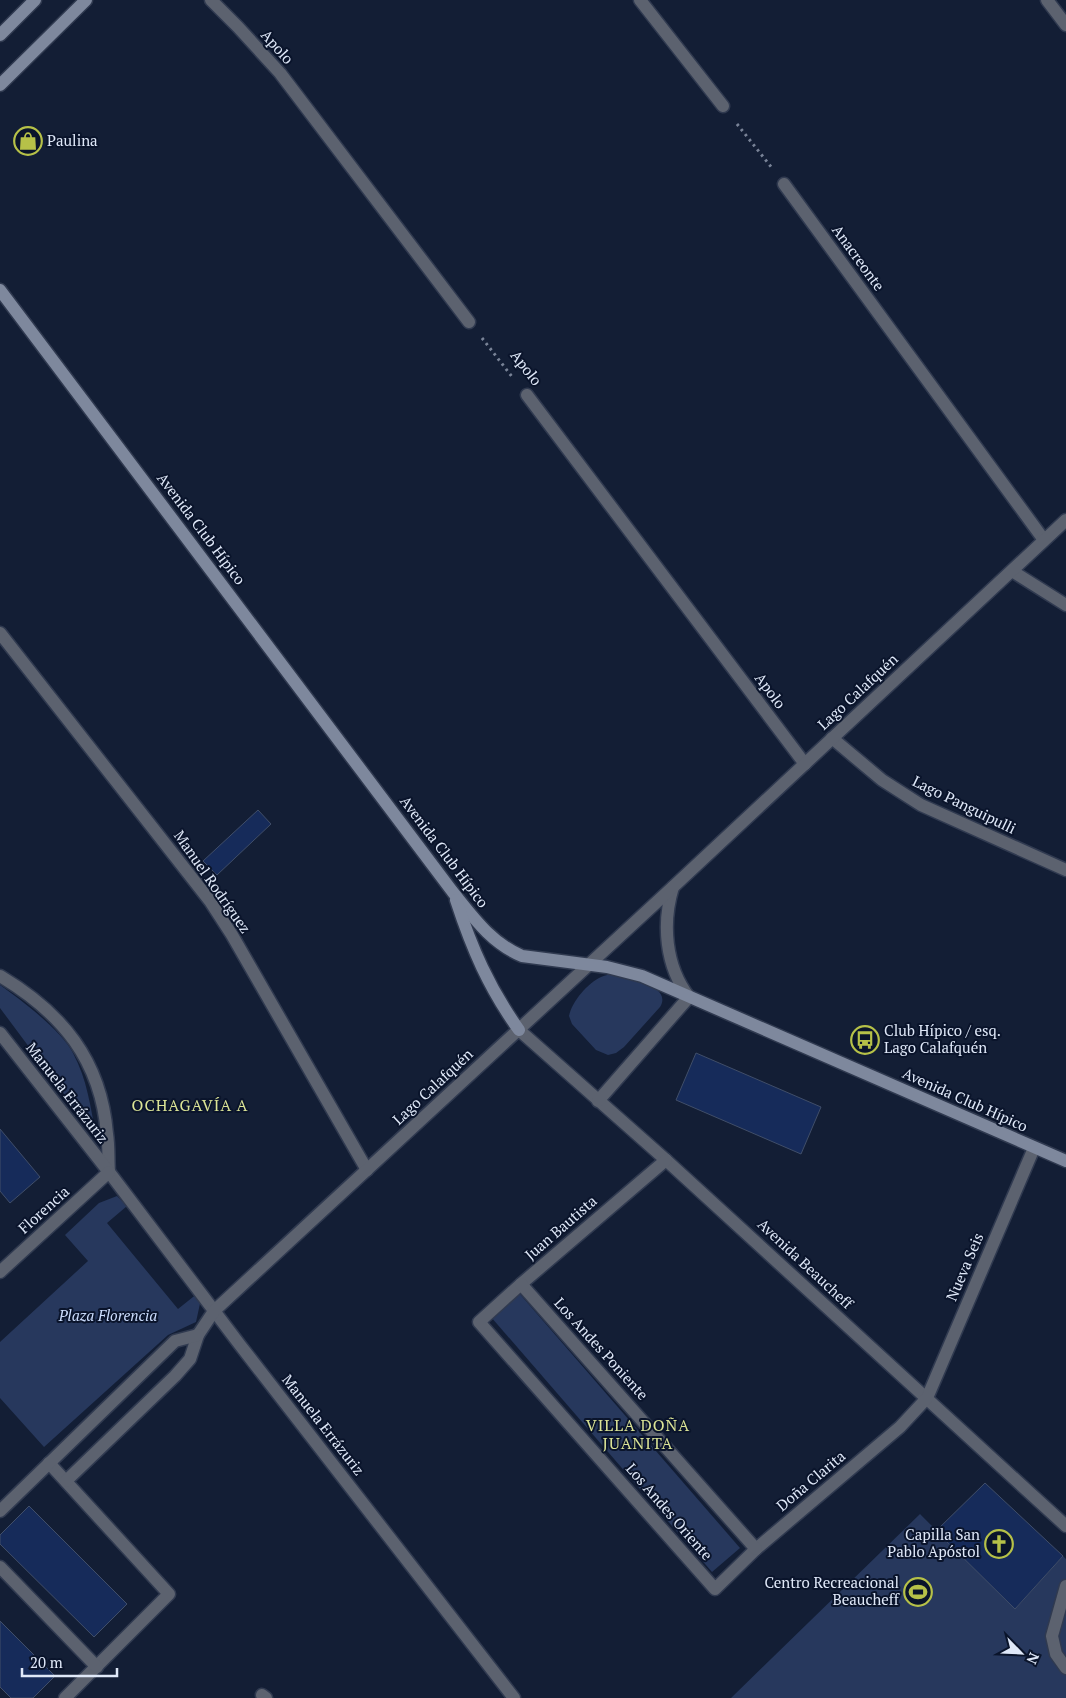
<svg xmlns="http://www.w3.org/2000/svg" width="1066" height="1698" font-family="'PT Serif',serif">
	<style>
		.green { fill: #27385d }
		.building { fill: #162b5a; stroke: #404e69 }
		.lines { fill: none; stroke-linecap: round; stroke-linejoin: round }
		.lane-casing { stroke: #303a50; stroke-width: 15 }
		.street-casing { stroke: #303a50; stroke-width: 15 }
		.secondary-casing { stroke: #303a50; stroke-width: 15 }
		.path { stroke: #798397; stroke-width: 3; stroke-dasharray: 2.5 4; stroke-linecap: butt }
		.lane { stroke: #5c626f; stroke-width: 12 }
		.street { stroke: #5c626f; stroke-width: 12 }
		.secondary { stroke: #7e889d; stroke-width: 12 }
		.labels { text-anchor: middle; stroke-width: 4; stroke-linejoin: round; paint-order: stroke }
		.street-label { font-size: 15px; fill: #dfe8f8; stroke: #0a142b }
		.poi-label { font-size: 15px; fill: #dfe8f8; stroke: #0a142b; text-anchor: start }
		.park-label { font-size: 15px; font-style: italic; fill: #ccddfd; stroke: #0a142b }
		.neighbourhood-label { font-size: 16px; letter-spacing: 1px; fill: #dbe496; stroke: #0a142b }
	</style>
	<rect width="100%" height="100%" fill="#131e35"/>
	<g class="green">
		<path d="M 616,974 C 629,978 673,986 660,1007 L 624,1047 L 616,1053 L 608,1055 L 596,1050 L 572,1024 L 569,1016 C 572,1001 588,983 601,977 C 605,975 611,974 616,974 Z"/>
		<path d="M 0,985 C 20,999 62,1031 73,1053 C 87,1079 91,1108 96,1137 L 0,1008 Z"/>
		<polygon points="117,1196 127,1206 107,1223 178,1309 198,1293 201,1299 196,1322 168,1335 44,1447 0,1398 0,1342 88,1261 65,1235 99,1203"/>
		<polygon points="519,1293 740,1548 712,1572 491,1317"/>
		<polygon points="920,1514 1015,1609 1063,1556 1066,1559 1066,1698 731,1698"/>
	</g>
	<g class="building">
		<polygon points="258,810 271,824 217,875 203,861"/>
		<polygon points="696,1053 821,1107 801,1154 676,1100"/>
		<polygon points="0,1129 40,1177 10,1203 0,1191"/>
		<polygon points="985,1483 1063,1556 1015,1609 936,1531"/>
		<polygon points="29,1506 127,1604 94,1637 0,1544 0,1535"/>
		<polygon points="0,1621 55,1676 33,1698 11,1698 0,1687"/>
	</g>
	<g class="lines">
		<defs>
			<polyline id="lane" points="1066,1586 1052,1636 1056,1654 1066,1668"/>
			<g id="street">
				<polyline points="211,0 238,27 280,73 469,322"/>
				<polyline points="640,0 723,106"/>
				<polyline points="1047,0 1066,25"/>
				<polyline points="784,184 1044,540"/>
				<polyline points="527,395 805,764"/>
				<polyline points="1012,571 1066,605"/>
				<polyline points="0,633 210,901 232,935 367,1170"/>
				<polyline points="832,738 882,780 921,805 1066,870"/>
				<path d="M 0,976 C 62,1013 101,1060 107,1134 C 109,1146 108,1159 109,1172"/>
				<polyline points="519,1030 666,1160 1066,1526"/>
				<polyline points="0,1033 109,1172 240,1345 514,1698"/>
				<path d="M 598,1101 L 689,997 C 665,966 662,923 673,887"/>
				<polyline points="666,1160 521,1284 479,1322 715,1589 756,1549 900,1427 927,1398 1034,1148"/>
				<polyline points="0,1272 109,1172"/>
				<polyline points="521,1284 756,1549"/>
				<polyline points="49,1463 169,1594 65,1698"/>
				<polyline points="66,1481 175,1376 190,1359 198,1335 214,1311 673,887 1066,520"/>
				<polyline points="0,1511 175,1341 198,1335"/>
				<polyline points="0,1567 97,1667"/>
				<polyline points="262,1695 266,1698"/>
			</g>
			<g id="secondary">
				<polyline points="0,35 35,0"/>
				<polyline points="0,85 86,0"/>
				<path d="M 0,290 L 452,891 C 473,917 491,943 522,956 L 607,967 L 642,976 L 1066,1161"/>
				<path d="M 456,900 C 472,949 489,988 519,1030"/>
			</g>
		</defs>
		<use href="#lane" class="lane-casing"/>
		<use href="#street" class="street-casing"/>
		<use href="#secondary" class="secondary-casing"/>
		<g class="path">
			<polyline points="737,124 772,168"/>
			<polyline points="482,338 513,378"/>
		</g>
		<use href="#lane" class="lane"/>
		<use href="#street" class="street"/>
		<use href="#secondary" class="secondary"/>
	</g>
	<defs>
		<symbol id="shop-ring" viewBox="-11 -11 22 22"><circle r="9.5" fill="#0a142b" stroke="#b6c148" stroke-width="1.5"/><path d="M-5-2.5h2.3a2.7 3.5 0 0 1 5.4 0H5L5.5 6h-11ZM-1.5-2.5h3a1.5 2.3 0 0 0-3 0Z" fill="#b6c148"/></symbol>
		<symbol id="bus-ring" viewBox="-11 -11 22 22"><circle r="9.5" fill="#0a142b" stroke="#b6c148" stroke-width="1.5"/><path d="M-5-6H5V4H4V6H2V4H-2V6H-4V4H-5ZM-3.5-4V0h7V-4ZM-3.5 1.2v1.5H-2V1.2ZM2 1.2v1.5H3.5V1.2Z" fill="#b6c148"/></symbol>
		<symbol id="church-ring" viewBox="-11 -11 22 22"><circle r="9.5" fill="#0a142b" stroke="#b6c148" stroke-width="1.5"/><path d="M-1.2-6h2.4v3.5h3.3v2.4h-3.3V6h-2.4V-.1h-3.3v-2.4h3.3Z" fill="#b6c148"/></symbol>
		<symbol id="stadium-ring" viewBox="-11 -11 22 22"><circle r="9.5" fill="#0a142b" stroke="#b6c148" stroke-width="1.5"/><path d="M0-5a6.5 5 0 1 0 0 10a6.5 5 0 1 0 0-10ZM-3.5-1.8h7v3.6h-7Z" fill="#b6c148"/></symbol>
	</defs>
	<g fill-rule="evenodd">
		<use href="#shop-ring" x="12" y="125" width="32" height="32"/>
		<use href="#bus-ring" x="849" y="1024" width="32" height="32"/>
		<use href="#church-ring" x="983" y="1528" width="32" height="32"/>
		<use href="#stadium-ring" x="902" y="1576" width="32" height="32"/>
	</g>
	<g class="labels">
		<g class="street-label">
			<text transform="translate(277 47) rotate(48)" y="5">Apolo</text>
			<text transform="translate(858 258) rotate(54)" y="5">Anacreonte</text>
			<text transform="translate(526 368) rotate(52)" y="5">Apolo</text>
			<text transform="translate(201 529) rotate(53)" y="5">Avenida Club Hípico</text>
			<text transform="translate(770 691) rotate(53)" y="5">Apolo</text>
			<text transform="translate(858 692) rotate(-43)" y="5">Lago Calafquén</text>
			<text transform="translate(964 805) rotate(26)" y="5">Lago Panguipulli</text>
			<text transform="translate(444 852) rotate(53)" y="5">Avenida Club Hípico</text>
			<text transform="translate(212 882) rotate(55)" y="5">Manuel Rodríguez</text>
			<text transform="translate(433 1087) rotate(-43)" y="5">Lago Calafquén</text>
			<text transform="translate(67 1093) rotate(52)" y="5">Manuela Errázuriz</text>
			<text transform="translate(965 1100) rotate(24)" y="5">Avenida Club Hípico</text>
			<text transform="translate(44 1210) rotate(-42)" y="5">Florencia</text>
			<text transform="translate(561 1228) rotate(-41)" y="5">Juan Bautista</text>
			<text transform="translate(805 1264) rotate(43)" y="5">Avenida Beaucheff</text>
			<text transform="translate(965 1267) rotate(-67)" y="5">Nueva Seis</text>
			<text transform="translate(601 1349) rotate(48)" y="5">Los Andes Poniente</text>
			<text transform="translate(323 1425) rotate(52)" y="5">Manuela Errázuriz</text>
			<text transform="translate(811 1481) rotate(-40)" y="5">Doña Clarita</text>
			<text transform="translate(669 1512) rotate(49)" y="5">Los Andes Oriente</text>
		</g>
		<g class="poi-label">
			<text x="47" y="146">Paulina</text>
			<text x="884" y="1036">Club Hípico / esq.<tspan x="884" dy="17">Lago Calafquén</tspan></text>
			<text x="980" y="1540" text-anchor="end">Capilla San<tspan x="980" dy="17">Pablo Apóstol</tspan></text>
			<text x="899" y="1588" text-anchor="end">Centro Recreacional<tspan x="899" dy="17">Beaucheff</tspan></text>
		</g>
		<g class="park-label">
			<text x="108" y="1321">Plaza Florencia</text>
		</g>
		<g class="neighbourhood-label">
			<text x="190" y="1111">OCHAGAVÍA A</text>
			<text x="638" y="1431">VILLA DOÑA<tspan x="638" dy="18">JUANITA</tspan></text>
		</g>
	</g>
	<g transform="translate(1021 1653) rotate(114)" stroke="#0a142b" stroke-width="4" paint-order="stroke">
	<path d="M0-4L9 19L0 12L-9 19Z" fill="#dfe8f8"/>
	<text y="-8" font-size="14" font-weight="bold" text-anchor="middle" fill="#dfe8f8">N</text>
	</g>
	<path d="M22 1668v8h95v-8" fill="none" stroke="#dfe8f8" stroke-width="2.5"/>
	<text x="30" y="1668" font-size="15" fill="#dfe8f8" stroke="#0a142b" stroke-width="4" paint-order="stroke">20 m</text>
</svg>
